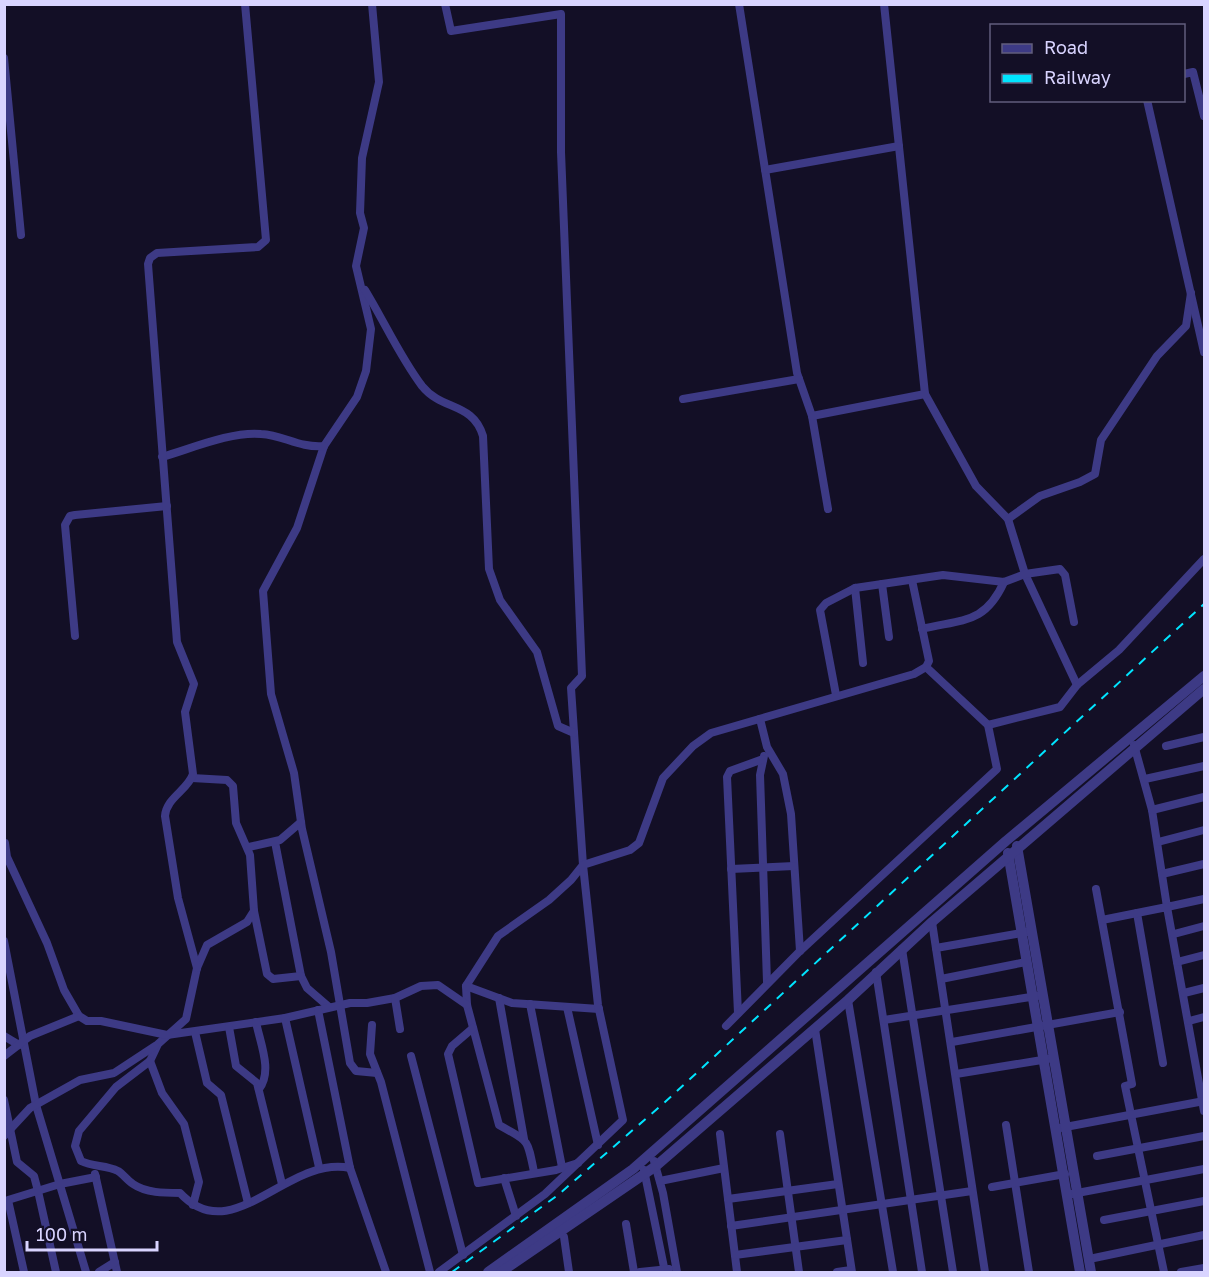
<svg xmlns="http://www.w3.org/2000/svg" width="1209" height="1277" font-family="'Golos Text',sans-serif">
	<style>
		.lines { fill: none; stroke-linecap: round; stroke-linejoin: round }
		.minor { stroke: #3d3a85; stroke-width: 8 }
		.tertiary { stroke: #3d3a85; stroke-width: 10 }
		.rail { stroke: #00e5ff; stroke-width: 2; stroke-dasharray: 9 8; stroke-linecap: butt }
	</style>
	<rect width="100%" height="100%" fill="#130f26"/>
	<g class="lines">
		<g class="minor">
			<polyline points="372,4 379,82 362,158 360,213 364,228 356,266 371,329 366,371 357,397 324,446 297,528 263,591 271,694 294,773 302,829 331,952 350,1063 356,1071 377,1073"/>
			<path d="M 445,4 L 451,31 L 561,14 L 561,152 L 582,676 L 571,688 L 583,865 L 571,880 L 549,900 L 498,936 L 466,986 L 467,1005 L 499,1125 C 529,1142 527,1137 534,1172"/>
			<polyline points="739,4 797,373 812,416 828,509"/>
			<polyline points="884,4 925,394 976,486 1008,519 1025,574 1077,685"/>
			<polyline points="4,58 21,235"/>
			<polyline points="1184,74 1193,72 1204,116"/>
			<polyline points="1147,100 1204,352"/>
			<polyline points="765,170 899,146"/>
			<path d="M 365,290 C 384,321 400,357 422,386 C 442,411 473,402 483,436 L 489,569 L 500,600 L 537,652 L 558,726 L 574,733"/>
			<polyline points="683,399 799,379"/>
			<polyline points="812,416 925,394"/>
			<path d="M 162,457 C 190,449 232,431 261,434 C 284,435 298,448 324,446"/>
			<polyline points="1008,519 1040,496 1080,482 1095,474 1101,440 1157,356 1186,326 1191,293"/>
			<polyline points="882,584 889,637"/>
			<path d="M 922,629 C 963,619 985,624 1004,582"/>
			<polyline points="75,636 65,525 70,516 75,515 167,506"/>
			<polyline points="863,663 855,588 943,575 1004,582 1025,574 1060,569 1065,575 1074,622"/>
			<polyline points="836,695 820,610 826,603 855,588"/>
			<polyline points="760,719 767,747 783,774 791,814 800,951"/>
			<polyline points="988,725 1060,707 1077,685 1119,650 1204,559"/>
			<polyline points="1134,745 1152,810 1167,907 1204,899"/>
			<polyline points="1166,746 1204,737"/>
			<polyline points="764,756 760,775 767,982"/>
			<path d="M 192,778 L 227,780 L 233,786 L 236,823 L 250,855 L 254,911 L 247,922 L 207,945 L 197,968 L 186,1019 L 158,1044 L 150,1061 L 116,1087 L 79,1131 L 75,1146 L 81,1161 C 93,1167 106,1165 118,1171 C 123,1174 127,1180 133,1184 C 146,1193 164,1193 180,1193 C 233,1250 287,1155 350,1168"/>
			<polyline points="1145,779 1204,766"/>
			<polyline points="1152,810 1204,797"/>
			<polyline points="275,842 301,976 307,988 329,1007"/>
			<polyline points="1158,842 1204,830"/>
			<polyline points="5,843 7,857 47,943 64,990 79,1016 87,1021 101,1021 167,1035 285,1018 350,1003 367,1003 395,998 421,986 438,985 467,1005"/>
			<polyline points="249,847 280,840 301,822"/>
			<polyline points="731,869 794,866"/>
			<polyline points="1162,874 1204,864"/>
			<polyline points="1096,889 1132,1084 1125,1086 1164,1272"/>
			<polyline points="254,911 267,974 273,979 301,976"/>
			<polyline points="1137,913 1163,1063"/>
			<polyline points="1102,920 1167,907 1204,1111"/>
			<polyline points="932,922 985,1272"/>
			<polyline points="1174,934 1204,926"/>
			<polyline points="4,941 36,1105 86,1272"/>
			<polyline points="936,948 1027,932"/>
			<polyline points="902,949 953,1272"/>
			<polyline points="1177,962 1204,955"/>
			<path d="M 197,968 L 178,898 L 165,816 C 166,798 188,790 193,774 L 185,712 L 194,684 L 177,642 L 148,264 L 150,258 L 157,253 L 258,247 L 266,240 L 245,4"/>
			<polyline points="876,972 922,1272"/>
			<polyline points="941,979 1026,962"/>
			<polyline points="466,986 512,1003 599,1009"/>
			<polyline points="1184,993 1204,988"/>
			<polyline points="395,998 400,1029"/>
			<polyline points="499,998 524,1139"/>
			<polyline points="848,1000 893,1272"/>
			<polyline points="530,1004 562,1167"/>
			<polyline points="567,1007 598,1145"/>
			<polyline points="318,1010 350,1168 386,1272"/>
			<polyline points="738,1013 727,777 730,771 763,759"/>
			<polyline points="285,1018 319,1167"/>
			<polyline points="884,1020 1037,996"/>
			<polyline points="1189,1021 1204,1017"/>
			<path d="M 256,1022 C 260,1043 273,1071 259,1089"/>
			<polyline points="372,1025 370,1054 381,1082 430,1272"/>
			<polyline points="726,1026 800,951 997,769 988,725 926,667"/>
			<polyline points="229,1027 236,1066 257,1083 282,1184"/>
			<polyline points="473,1028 452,1046 448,1054 478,1183 556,1170 578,1163"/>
			<polyline points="815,1029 852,1272"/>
			<polyline points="195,1032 207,1083 221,1095 248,1203"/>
			<polyline points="4,1036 19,1045"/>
			<polyline points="952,1042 1120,1012"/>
			<polyline points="4,1056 30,1036 79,1016"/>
			<polyline points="411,1056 463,1255"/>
			<polyline points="150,1061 162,1093 184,1124 199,1182 193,1205"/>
			<polyline points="956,1074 1048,1059"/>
			<polyline points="4,1100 17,1162 34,1176 38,1191 56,1272"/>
			<polyline points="1006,1125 1029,1272"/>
			<polyline points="1060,1128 1204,1101"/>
			<polyline points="720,1134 737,1272"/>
			<polyline points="780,1134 799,1272"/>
			<polyline points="4,1136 30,1108 80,1080 114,1073 155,1046"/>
			<polyline points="1097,1156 1204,1136"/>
			<polyline points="654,1161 663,1193 677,1272"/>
			<polyline points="644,1170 665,1272"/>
			<polyline points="95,1174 117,1272"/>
			<polyline points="504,1178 516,1216"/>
			<polyline points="660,1181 724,1168"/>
			<polyline points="992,1187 1065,1174"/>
			<polyline points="1072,1194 1204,1169"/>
			<polyline points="728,1199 838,1184"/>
			<polyline points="1104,1220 1204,1201"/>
			<polyline points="626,1224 634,1272"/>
			<polyline points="731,1226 972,1191"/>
			<polyline points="564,1237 569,1272"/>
			<polyline points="735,1255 847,1240"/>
			<polyline points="1094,1258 1204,1235"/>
			<polyline points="24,1272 8,1200 60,1184 96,1177"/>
			<polyline points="99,1272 115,1262"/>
			<polyline points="439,1272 545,1194 623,1120 598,1005 583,865 630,850 639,843 663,778 693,746 711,733 914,674 926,667 929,661 912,580"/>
			<polyline points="640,1272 669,1269"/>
			<polyline points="837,1272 851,1270"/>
			<polyline points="1181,1272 1204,1268"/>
		</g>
		<g class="tertiary">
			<polyline points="1017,846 1091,1272"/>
			<polyline points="1008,853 1080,1272"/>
			<polyline points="488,1272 633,1169 1006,841 1204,676"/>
			<polyline points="501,1272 656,1166 848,1000 932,922 1204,689"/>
		</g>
		<polyline class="rail" points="452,1272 558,1195 664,1103 1204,604"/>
	</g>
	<rect width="1209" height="1277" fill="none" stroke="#d9d4ff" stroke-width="12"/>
	<rect x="990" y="24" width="195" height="78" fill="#130f26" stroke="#625e7d" stroke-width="1.5"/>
	<rect x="1002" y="44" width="30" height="9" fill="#3d3a85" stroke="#625e7d" stroke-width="1.5"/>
	<text x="1044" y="54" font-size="18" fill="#d9d4ff">Road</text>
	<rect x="1002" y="74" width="30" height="9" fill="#00e5ff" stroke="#625e7d" stroke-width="1.5"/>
	<text x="1044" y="84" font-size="18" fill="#d9d4ff">Railway</text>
	<path d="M27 1241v9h130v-9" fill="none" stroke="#d9d4ff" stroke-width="3"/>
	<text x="36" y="1241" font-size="18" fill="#d9d4ff" stroke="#130f26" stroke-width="4.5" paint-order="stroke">100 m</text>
</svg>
